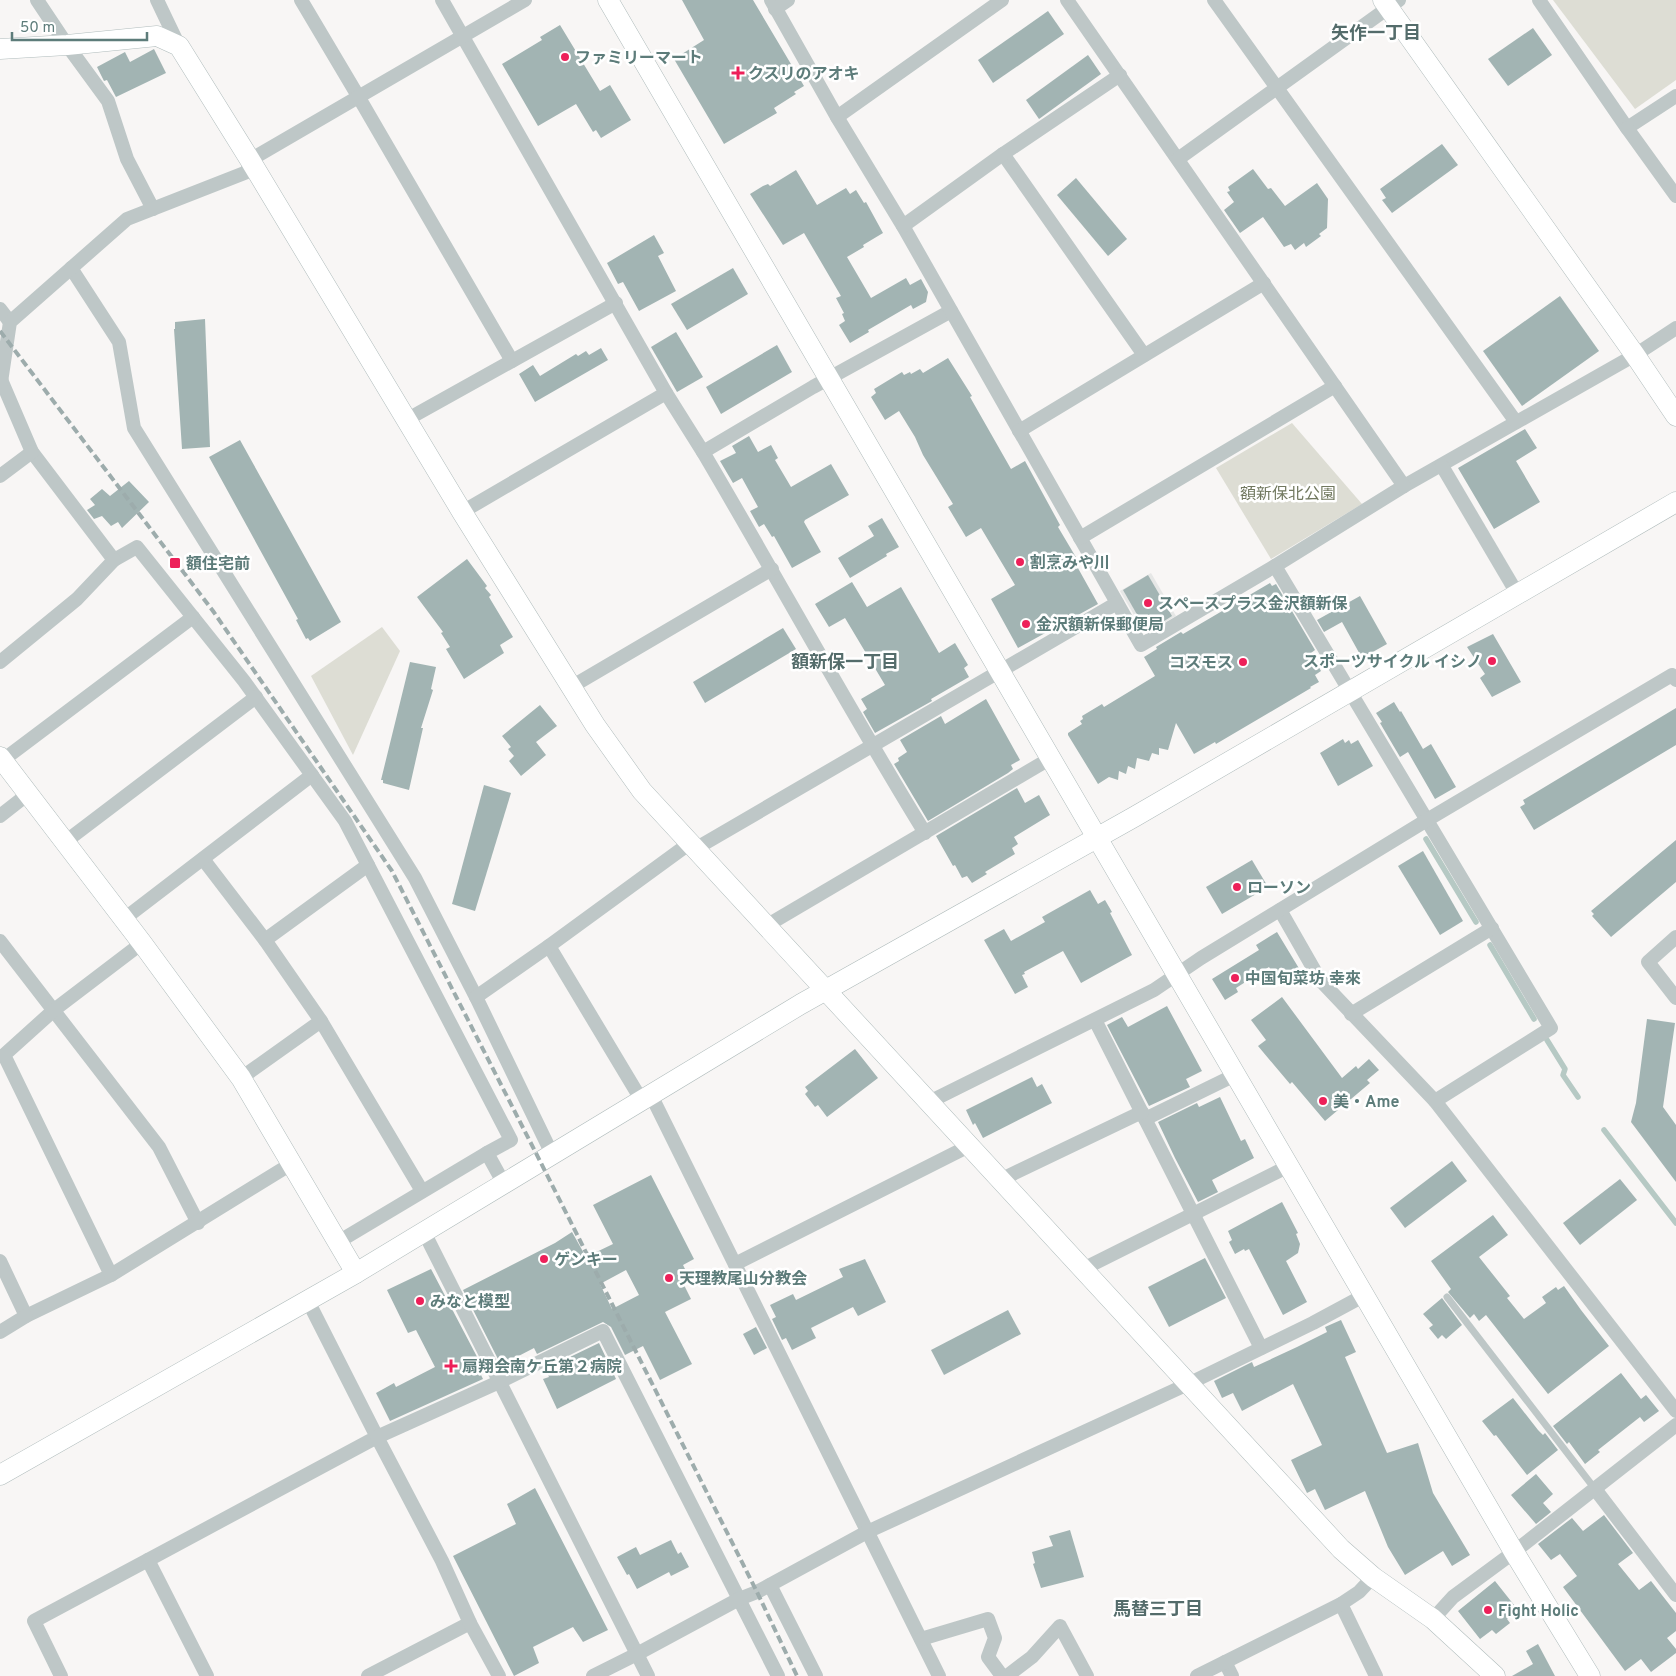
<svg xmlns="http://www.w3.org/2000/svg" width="1676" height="1676" font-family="Overpass,'Noto Sans JP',sans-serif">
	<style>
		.built { fill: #e6e7e6 }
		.green { fill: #ddddd4 }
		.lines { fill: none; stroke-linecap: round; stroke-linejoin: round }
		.stream { stroke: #b6c9c4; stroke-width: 5.5 }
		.building { fill: #a2b4b3; fill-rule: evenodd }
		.secondary-casing { stroke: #b0bcbc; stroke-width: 21 }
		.lane { stroke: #bec7c7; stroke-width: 7 }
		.street { stroke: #bec7c7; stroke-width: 14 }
		.secondary { stroke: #fff; stroke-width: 20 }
		.rail { stroke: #9dacac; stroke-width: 4; stroke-dasharray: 8 4; stroke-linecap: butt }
		.poi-dot { fill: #ed2059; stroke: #fff; stroke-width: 2 }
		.labels { text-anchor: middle; stroke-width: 5; stroke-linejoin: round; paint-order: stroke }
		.poi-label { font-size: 16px; font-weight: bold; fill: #5d7c7a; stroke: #fff; text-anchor: start }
		.park-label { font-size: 16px; fill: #727960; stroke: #fff }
		.neighbourhood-label { font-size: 18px; font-weight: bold; fill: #546c6b; stroke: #fff }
	</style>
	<rect width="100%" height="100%" fill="#f8f6f5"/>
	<polygon class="built" points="1151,573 1176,616 1151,630 1141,627 1120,591"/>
	<g class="green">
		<polygon points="1553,0 1676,0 1676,80 1635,109"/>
		<polygon points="1292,423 1362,504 1271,559 1216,468"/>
		<polygon points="382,627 400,651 353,755 311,676"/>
	</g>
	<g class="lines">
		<g class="stream">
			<polyline points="1426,839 1476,922"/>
			<polyline points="1490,945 1534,1019"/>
			<polyline points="1547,1040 1565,1069 1563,1075 1578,1097"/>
			<polyline points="1604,1130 1676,1223"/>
		</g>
	</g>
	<g class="building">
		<polygon points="682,0 753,0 804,86 794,92 796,94 774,108 777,113 724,144 674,59 704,40"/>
		<polygon points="1048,11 1064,34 993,83 978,60"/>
		<polygon points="560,25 600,91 610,85 631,120 601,138 596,130 593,132 576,104 538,126 502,64 542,40 540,37"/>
		<polygon points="1533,28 1552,55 1508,86 1488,59"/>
		<polygon points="154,49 166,73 116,97 107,80 104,81 97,67 125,52 130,62"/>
		<polygon points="1088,55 1101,74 1039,119 1026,100"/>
		<polygon points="1442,144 1458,165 1392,213 1382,200 1386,198 1380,189"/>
		<polygon points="1253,169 1268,189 1271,188 1285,206 1317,183 1328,199 1327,228 1319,234 1321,236 1306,247 1304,243 1295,250 1291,244 1284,247 1263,217 1240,233 1224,210 1234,202 1227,192 1230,191 1228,187"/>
		<polygon points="796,170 817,205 846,188 850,194 856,190 864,203 866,202 883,233 863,245 864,247 847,257 871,298 906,278 910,285 921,279 928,292 926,302 913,309 911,305 868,330 869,332 850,343 839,325 845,321 842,314 844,313 836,298 841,296 804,233 783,245 750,194 763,186 768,184 770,186"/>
		<polygon points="1076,178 1127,239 1108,256 1057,195"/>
		<polygon points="654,235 664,253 658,256 676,291 639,311 623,282 618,284 607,263"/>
		<polygon points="733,268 748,294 687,330 671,304"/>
		<polygon points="1560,296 1599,351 1522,406 1483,351"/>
		<polygon points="205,319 210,447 182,449 174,329 175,329 175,322"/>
		<polygon points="676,332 703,377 677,392 651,347"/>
		<polygon points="777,345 792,372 721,414 706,387"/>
		<polygon points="601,348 608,360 535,402 519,374 533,365 540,376 576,354 578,356 586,351 589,355"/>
		<polygon points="948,358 972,396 970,397 1011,469 1025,461 1060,525 1058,527 1077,559 1074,561 1098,604 1018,648 991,599 1015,585 981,528 966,537 948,507 953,504 923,455 915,437 899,411 885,420 871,397 876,393 874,389 902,372 904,375 910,372 911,374 920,369 923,373"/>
		<polygon points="1525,429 1537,448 1516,461 1540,502 1494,529 1458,468"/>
		<polygon points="749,436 758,452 771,445 778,458 775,460 791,487 831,464 849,495 805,520 804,522 821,552 792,568 774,536 772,537 764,524 759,527 750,511 758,507 742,478 733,483 720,461 736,453 732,446"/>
		<polygon points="240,440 341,622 310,641 308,638 306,639 296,620 298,619 209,457"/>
		<polygon points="129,481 149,502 122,528 118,522 111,526 102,516 94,519 87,510 95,505 90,499 102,489 110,496"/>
		<polygon points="882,518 899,547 886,554 887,556 850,578 838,558 874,536 868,526"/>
		<polygon points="467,559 487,586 485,588 491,595 489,597 513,637 500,645 504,653 464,679 446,649 450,647 441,633 443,632 417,597"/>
		<polygon points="1148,575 1172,616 1147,632 1123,590"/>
		<polygon points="852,582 867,607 901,587 939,653 955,643 968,665 964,668 969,677 931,699 932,701 875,733 863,712 867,709 861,699 885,685 845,618 829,627 815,604"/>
		<polygon points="1270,583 1272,586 1276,584 1315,650 1311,653 1321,671 1315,675 1319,682 1310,687 1311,688 1216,744 1215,742 1194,754 1176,723 1168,750 1159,748 1159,755 1152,753 1149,761 1137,758 1135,769 1128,766 1126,774 1119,771 1118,780 1109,777 1098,784 1068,735 1068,733 1082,724 1080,721 1083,719 1082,716 1102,704 1104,707 1155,676 1144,657 1157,649 1156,647 1181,632 1183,634"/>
		<polygon points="1360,596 1387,644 1362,658 1342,622 1324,632 1317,620"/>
		<polygon points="783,628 796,649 705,703 693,682"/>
		<polygon points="1493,634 1521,682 1492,697 1480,678 1485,674 1467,647"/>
		<polygon points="410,662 436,667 431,689 433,690 421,728 423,728 409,790 383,783 383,780 381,780"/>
		<polygon points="986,699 1020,760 1011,765 1013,769 1008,773 928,821 894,764 899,761 898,758 907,752 900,740 941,716 945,724"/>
		<polygon points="1394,702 1400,712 1401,711 1423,749 1431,744 1456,787 1435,799 1408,752 1400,757 1380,723 1382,722 1376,713"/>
		<polygon points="540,705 557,726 536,742 546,755 521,776 509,761 514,756 508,749 511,747 502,736"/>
		<polygon points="1676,708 1676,745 1534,830 1520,807 1525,804 1523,800"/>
		<polygon points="1343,739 1345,743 1349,740 1351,744 1358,740 1373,766 1338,786 1320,753"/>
		<polygon points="484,785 511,793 475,911 452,904"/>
		<polygon points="1017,788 1025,803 1039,795 1050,815 1014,837 1018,844 1012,848 1015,854 985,872 987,874 972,883 967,876 962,878 955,865 953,866 936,836"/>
		<polygon points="1676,840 1676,882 1611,937 1592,916 1594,914 1591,911"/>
		<polygon points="1423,851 1463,921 1440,935 1398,866"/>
		<polygon points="1252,860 1268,887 1222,914 1206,887"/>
		<polygon points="1090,890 1098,904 1105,900 1112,912 1110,913 1132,955 1081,983 1063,951 1024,972 1025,974 1022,975 1028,987 1015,994 984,940 1004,929 1011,941 1045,922 1042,917"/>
		<polygon points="1277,932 1300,970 1279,983 1269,967 1236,988 1238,992 1225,1000 1212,979 1259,950 1256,945"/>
		<polygon points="1282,997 1342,1078 1356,1066 1358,1069 1369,1059 1379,1070 1367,1080 1370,1083 1325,1121 1292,1082 1290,1084 1258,1046 1266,1040 1251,1020"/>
		<polygon points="1167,1006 1202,1071 1186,1079 1190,1087 1149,1106 1107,1025 1122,1017 1128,1027"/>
		<polygon points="1647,1019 1675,1023 1663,1107 1676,1125 1676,1182 1631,1122 1636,1103"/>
		<polygon points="855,1049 878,1078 827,1117 818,1105 815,1107 805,1094 808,1091 805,1087"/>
		<polygon points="1032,1077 1037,1087 1042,1084 1052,1103 983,1138 975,1123 973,1125 966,1110"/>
		<polygon points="1220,1097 1241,1141 1245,1139 1254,1158 1212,1180 1218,1192 1198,1202 1175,1158 1158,1122 1197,1103 1199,1107"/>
		<polygon points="1452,1161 1467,1181 1405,1228 1390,1208"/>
		<path d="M 651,1175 L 694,1259 L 683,1265 L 688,1275 L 681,1279 L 691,1299 L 665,1312 L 692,1364 L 660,1380 L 643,1346 L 625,1355 L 611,1327 L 603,1322 L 537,1354 L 534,1348 L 501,1365 L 463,1290 L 555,1243 L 572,1232 L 586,1257 L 613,1244 L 593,1205 ZM 626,1270 L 639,1295 L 612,1309 L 600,1284 Z"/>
		<polygon points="1620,1179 1637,1200 1580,1245 1563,1223"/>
		<polygon points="1282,1202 1298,1233 1296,1234 1300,1244 1298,1253 1286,1261 1307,1302 1283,1315 1249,1249 1245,1251 1244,1249 1235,1254 1229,1242 1232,1240 1228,1231"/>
		<polygon points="1493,1215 1508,1235 1479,1257 1510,1296 1507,1298 1524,1319 1546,1303 1542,1297 1556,1287 1558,1290 1564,1286 1581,1310 1609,1346 1548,1394 1486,1315 1479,1321 1474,1314 1470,1318 1448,1292 1451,1289 1431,1261"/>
		<polygon points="1205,1258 1226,1298 1169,1327 1148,1287"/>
		<polygon points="865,1259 886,1302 858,1316 853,1307 811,1328 816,1338 792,1350 786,1338 782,1340 772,1319 776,1317 770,1305 793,1294 796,1300 843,1277 839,1269"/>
		<polygon points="431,1269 485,1372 481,1375 483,1379 390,1421 376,1393 394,1383 396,1387 435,1367 416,1330 408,1333 387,1290"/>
		<polygon points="1442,1298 1462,1325 1446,1339 1442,1335 1438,1339 1429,1328 1433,1325 1423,1314"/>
		<polygon points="1008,1310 1021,1334 944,1375 931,1350"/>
		<polygon points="1341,1320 1356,1352 1345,1357 1387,1453 1418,1443 1433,1493 1470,1555 1452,1566 1443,1551 1405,1575 1388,1547 1365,1491 1325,1510 1315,1489 1307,1493 1291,1460 1322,1445 1293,1384 1242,1411 1233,1393 1222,1398 1214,1381 1252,1362 1254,1367 1297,1347 1327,1332 1325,1327"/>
		<polygon points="756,1327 767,1348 754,1355 743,1334"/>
		<polygon points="599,1343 616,1379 557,1409 543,1379 549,1377 545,1369"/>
		<polygon points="1621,1373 1641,1399 1646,1395 1659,1411 1644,1422 1640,1417 1598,1450 1600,1452 1585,1464 1569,1442 1567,1444 1553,1426"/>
		<polygon points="1513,1398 1538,1430 1543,1435 1545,1433 1558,1450 1527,1475 1496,1435 1494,1436 1482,1421"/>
		<polygon points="1536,1474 1553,1494 1543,1503 1551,1512 1536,1524 1511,1495"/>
		<polygon points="535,1488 608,1630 583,1642 573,1627 533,1647 539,1663 514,1676 453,1556 516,1524 507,1504"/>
		<polygon points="1604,1515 1633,1553 1618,1564 1639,1590 1651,1581 1676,1613 1676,1631 1667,1638 1676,1649 1676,1653 1651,1672 1641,1659 1625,1671 1563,1587 1577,1576 1560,1554 1551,1560 1538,1544 1572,1518 1583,1531"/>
		<polygon points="1070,1530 1084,1577 1041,1588 1033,1564 1035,1563 1032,1552 1053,1546 1049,1536"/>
		<polygon points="671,1540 678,1554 681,1552 689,1567 671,1576 669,1572 637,1589 629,1574 627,1575 617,1557 636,1547 640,1555"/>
		<polygon points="1495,1581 1518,1610 1507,1619 1510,1623 1496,1634 1492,1630 1480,1639 1458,1611"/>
		<polygon points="1538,1644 1555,1676 1512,1676 1533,1664 1526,1651"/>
	</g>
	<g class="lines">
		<defs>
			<g id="secondary">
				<polyline points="608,0 1514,1552 1590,1676"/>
				<polyline points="1383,0 1635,355 1676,416"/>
				<polyline points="0,49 67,45 157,36 179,46 250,160 462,512 595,725 642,791 1341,1549 1373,1577 1433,1619 1495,1676"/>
				<polyline points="0,757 142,943 241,1078 356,1273"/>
				<polyline points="0,1475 356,1273 801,1004 1134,817 1676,502"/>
			</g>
		</defs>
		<use href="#secondary" class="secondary-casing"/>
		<polyline class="lane" points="1447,1297 1595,1489"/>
		<g class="street">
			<polyline points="37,0 67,45 108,101 127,159 153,209"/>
			<polyline points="157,0 179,46"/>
			<polyline points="301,0 358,96 512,361"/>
			<polyline points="442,0 666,393 703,452 813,387 951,311"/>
			<polyline points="771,0 837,117 903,226 1141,645 1275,566 1404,486 1635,355 1676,328"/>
			<polyline points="1067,0 1404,486"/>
			<polyline points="1214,0 1516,422"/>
			<polyline points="1539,0 1627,128 1676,96"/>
			<polyline points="775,9 788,0"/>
			<polyline points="837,117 1002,0"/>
			<polyline points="1627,128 1676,196"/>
			<polyline points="1003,154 1144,355"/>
			<polyline points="1178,159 1399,0"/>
			<polyline points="903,226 1003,154 1120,75"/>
			<polyline points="71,268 119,342 134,428 415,878 476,997 552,1154"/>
			<polyline points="0,309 10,322"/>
			<polyline points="0,375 2,382 32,452 114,560 137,547 244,681 345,821 511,1140 487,1153 503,1182"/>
			<polyline points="1,382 10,322 127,219 247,172 250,160 525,0"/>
			<polyline points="406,420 616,303"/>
			<polyline points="1019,431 1264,283"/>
			<path d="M 703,452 C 778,579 848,708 925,833"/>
			<polyline points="1442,466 1518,595"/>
			<polyline points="0,476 32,452"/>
			<polyline points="462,512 666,393"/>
			<polyline points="1080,538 1335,386"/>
			<polyline points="1275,566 1551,1028 1435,1101 1676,1411"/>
			<polyline points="0,662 77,599 114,560"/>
			<polyline points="571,687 772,569"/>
			<polyline points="3,760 193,617"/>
			<polyline points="0,816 28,794"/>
			<polyline points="65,842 256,697"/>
			<polyline points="695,849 1117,603"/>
			<polyline points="203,859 265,940"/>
			<polyline points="1280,910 1320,980 1435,1101"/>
			<polyline points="124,919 312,775"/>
			<polyline points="766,926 1051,758"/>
			<polyline points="1676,937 1648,962 1676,998"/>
			<polyline points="0,941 159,1147 198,1223"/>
			<polyline points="549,946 642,1101"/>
			<polyline points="476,997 549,946 690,843"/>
			<polyline points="1351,1014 1492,928"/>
			<polyline points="1095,1020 1261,1348"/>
			<polyline points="321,1021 422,1191"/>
			<polyline points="241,1078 321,1021 265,940 368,865"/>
			<polyline points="651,1095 939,1676"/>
			<polyline points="929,1102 1154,990 1201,958 1427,820 1672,675 1676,680"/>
			<polyline points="1145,1119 1235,1075"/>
			<polyline points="1000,1180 1142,1112"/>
			<polyline points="424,1232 648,1676"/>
			<polyline points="338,1242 487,1153"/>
			<polyline points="0,1261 26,1316 111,1275 291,1164"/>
			<polyline points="735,1264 969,1146"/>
			<polyline points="1083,1269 1289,1166"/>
			<polyline points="111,1275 4,1055 54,1010 142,943"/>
			<polyline points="0,1332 26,1316"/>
			<polyline points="1595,1489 1676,1595"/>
			<polyline points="770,1585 816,1676"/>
			<polyline points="1341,1604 1376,1676"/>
			<polyline points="1433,1619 1453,1597 1514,1552 1676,1425"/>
			<polyline points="921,1639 988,1619 995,1638 988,1657 1002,1676"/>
			<polyline points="1225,1662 1232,1676"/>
			<polyline points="61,1676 34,1621 148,1560"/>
			<polyline points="207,1676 148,1560 377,1437 308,1301"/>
			<polyline points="368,1676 470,1623"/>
			<polyline points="499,1676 470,1623 442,1561 377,1437 499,1382 603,1331 778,1676"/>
			<polyline points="593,1676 637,1654 739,1599 757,1592 867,1532 1188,1384 1313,1323 1365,1295"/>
			<polyline points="1007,1676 1032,1657 1060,1626 1087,1676"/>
			<polyline points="1197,1676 1341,1604 1359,1592 1373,1577"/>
		</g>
		<use href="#secondary" class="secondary"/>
		<polyline class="rail" points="0,331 213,611 392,871 540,1161 757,1592 797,1676"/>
	</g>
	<g class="poi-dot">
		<circle cx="565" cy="57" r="5"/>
		<path d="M735.5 65.5h5v5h5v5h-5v5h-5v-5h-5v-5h5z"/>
		<circle cx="1020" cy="562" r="5"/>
		<rect x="169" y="557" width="12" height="12" rx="2.5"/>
		<circle cx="1148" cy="603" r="5"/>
		<circle cx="1026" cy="624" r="5"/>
		<circle cx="1492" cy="661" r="5"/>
		<circle cx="1243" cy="662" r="5"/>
		<circle cx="1237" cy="887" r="5"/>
		<circle cx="1235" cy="978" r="5"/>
		<circle cx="1323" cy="1101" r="5"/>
		<circle cx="544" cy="1259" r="5"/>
		<circle cx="669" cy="1278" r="5"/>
		<circle cx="420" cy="1301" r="5"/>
		<path d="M448.5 1358.5h5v5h5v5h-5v5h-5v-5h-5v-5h5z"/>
		<circle cx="1488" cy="1610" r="5"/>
	</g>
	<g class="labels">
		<g class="poi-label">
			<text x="575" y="63">ファミリーマート</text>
			<text x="748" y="79">クスリのアオキ</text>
			<text x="1030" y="568">割烹みや川</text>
			<text x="186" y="569">額住宅前</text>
			<text x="1158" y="609">スペースプラス金沢額新保</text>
			<text x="1036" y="630">金沢額新保郵便局</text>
			<text x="1482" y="667" text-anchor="end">スポーツサイクル イシノ</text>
			<text x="1233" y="668" text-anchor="end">コスモス</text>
			<text x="1247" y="893">ローソン</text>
			<text x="1245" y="984">中国旬菜坊 幸來</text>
			<text x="1333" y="1107">美・Ame</text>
			<text x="554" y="1265">ゲンキー</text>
			<text x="679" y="1284">天理教尾山分教会</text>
			<text x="430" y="1307">みなと模型</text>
			<text x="462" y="1372">扇翔会南ケ丘第２病院</text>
			<text x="1498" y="1616">Fight Holic</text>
		</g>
		<g class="park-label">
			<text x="1288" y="499">額新保北公園</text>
		</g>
		<g class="neighbourhood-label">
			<text x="1376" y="39">矢作一丁目</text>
			<text x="845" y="668">額新保一丁目</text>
			<text x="1158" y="1615">馬替三丁目</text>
		</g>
	</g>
	<path d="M12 32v8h135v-8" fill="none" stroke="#5d7c7a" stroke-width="2.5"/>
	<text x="20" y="32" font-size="15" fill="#5d7c7a" stroke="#ffffff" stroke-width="4" paint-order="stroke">50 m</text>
</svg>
